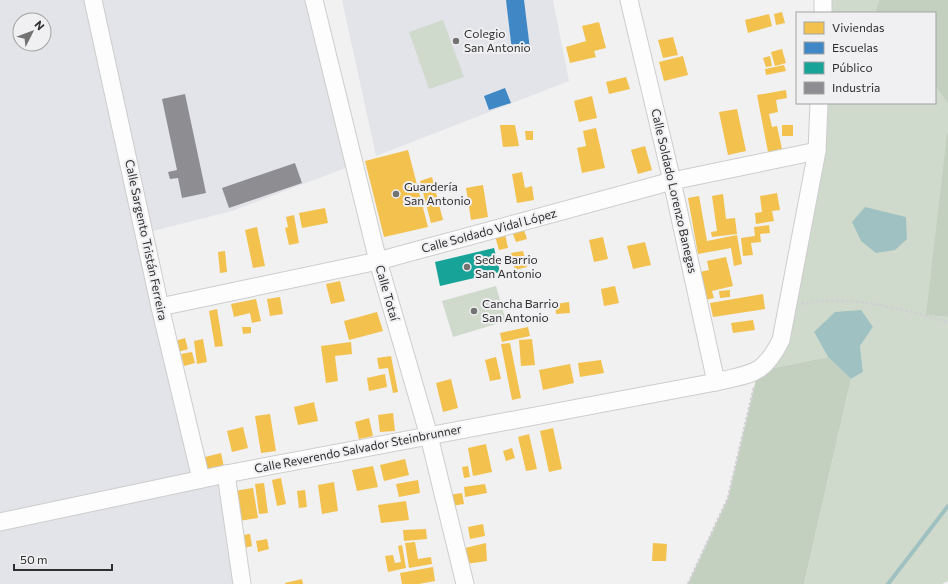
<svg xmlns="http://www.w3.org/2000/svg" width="948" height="584" font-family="Commissioner,sans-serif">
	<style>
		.built { fill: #e3e4e9; fill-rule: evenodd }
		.green { fill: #cfdacc }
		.forest { fill: #c3d0bf }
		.water { fill: #a0c1c1 }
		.homes { fill: #f2c14e }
		.schools { fill: #3f88c5 }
		.public { fill: #17a398 }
		.industry { fill: #8d8d92 }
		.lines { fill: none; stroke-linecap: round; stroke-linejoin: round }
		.stream { stroke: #a0c1c1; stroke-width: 4 }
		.minor-casing { stroke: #cdcdcd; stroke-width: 19 }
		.path { stroke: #d0d0d2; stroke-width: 2.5; stroke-dasharray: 3 2; stroke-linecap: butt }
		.minor { stroke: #fdfdfd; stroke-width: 17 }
		.poi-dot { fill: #737374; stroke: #f0f0f2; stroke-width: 1.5 }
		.labels { text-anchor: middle; stroke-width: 4; stroke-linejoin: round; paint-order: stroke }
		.poi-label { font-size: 12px; fill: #2f2f30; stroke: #f0f0f2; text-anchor: start }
		.street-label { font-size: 12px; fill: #2f2f30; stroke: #f0f0f2 }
	</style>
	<rect width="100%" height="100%" fill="#f1f1f1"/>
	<g class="built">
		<path d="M 0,0 L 314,0 L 356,164 L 232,211 L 145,233 L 201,479 L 226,474 L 242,584 L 0,584 ZM 20,20 L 44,20 L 44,44 L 20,44 Z"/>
		<polygon points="342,0 553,0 569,81 376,156"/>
	</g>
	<g class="green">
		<polygon points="823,0 879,0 875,13 823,13"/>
		<polygon points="443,20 464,77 429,89 409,32"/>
		<polygon points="935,86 948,104 948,134 927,315 948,317 948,581 942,584 804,584 851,379 863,372 860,346 873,327 814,332 828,357 758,371 772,359 819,103 935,103"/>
		<polygon points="496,286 506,321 453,337 442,301"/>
	</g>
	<g class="forest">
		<polygon points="879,0 948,0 948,104 935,86 935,13 875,13"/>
		<polygon points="947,134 948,134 948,317 926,315"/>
		<polygon points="828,357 851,379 804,584 688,584 728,498 758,371"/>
	</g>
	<g class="water">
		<polygon points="865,207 906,217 907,239 895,250 876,253 861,241 852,222"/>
		<polygon points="861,310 873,327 860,346 863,372 851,379 828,357 814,332 835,312"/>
	</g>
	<g class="homes">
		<polygon points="782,12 785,23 776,25 774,14"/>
		<polygon points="769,14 772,26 748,33 745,20"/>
		<polygon points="599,22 606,48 594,51 596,57 570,63 566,47 586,41 582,26"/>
		<polygon points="673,37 678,55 663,58 658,40"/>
		<polygon points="782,49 786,63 775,66 771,52"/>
		<polygon points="683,56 688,75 664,81 659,62"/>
		<polygon points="770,56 772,66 766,67 763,58"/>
		<polygon points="784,65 786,71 766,75 765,69"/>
		<polygon points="626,77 630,89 609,94 606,82"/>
		<polygon points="786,90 787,98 776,100 778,112 769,114 772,127 777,126 782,149 768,152 757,95"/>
		<polygon points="592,96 597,118 579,122 574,101"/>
		<polygon points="737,109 746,151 728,155 719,112"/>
		<polygon points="500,125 515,125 519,146 503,147"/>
		<rect x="782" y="125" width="11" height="11"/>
		<polygon points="596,128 605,168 582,173 577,148 586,146 583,131"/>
		<polygon points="525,131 533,131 533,140 526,140"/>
		<polygon points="645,146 652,170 638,174 631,150"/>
		<polygon points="408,150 428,227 384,237 365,161"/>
		<polygon points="522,172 525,188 532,186 534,200 517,203 512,174"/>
		<polygon points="432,177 443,220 431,223 420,181"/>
		<polygon points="483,185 488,217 471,220 466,188"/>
		<polygon points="777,193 780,210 772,211 774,221 756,224 755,213 762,212 760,196"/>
		<polygon points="723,194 726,219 735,218 737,234 712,237 711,232 717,231 712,196"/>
		<polygon points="699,196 707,241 737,235 742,264 734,266 731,248 698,254 688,198"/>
		<polygon points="325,208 328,223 302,228 299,213"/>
		<polygon points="294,215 299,243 289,245 285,228 288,227 286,217"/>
		<polygon points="769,225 770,233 760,234 761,242 751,243 753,255 743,256 741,238 755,236 754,227"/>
		<polygon points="257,227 265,266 253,268 245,230"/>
		<polygon points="524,230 527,239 516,242 513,234"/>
		<polygon points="505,234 508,248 499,250 495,236"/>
		<polygon points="603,237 608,259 594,262 589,240"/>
		<polygon points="645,242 651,265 633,269 627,246"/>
		<polygon points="225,251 227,272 220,273 218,252"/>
		<polygon points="523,251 527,267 515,270 511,253"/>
		<polygon points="726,257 733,286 712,291 714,298 706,300 700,272 709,270 707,261"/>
		<polygon points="340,281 345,301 331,304 326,284"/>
		<polygon points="615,286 619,303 604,306 601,289"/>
		<polygon points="730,290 730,297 720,298 719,291"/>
		<polygon points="763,294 765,309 713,317 710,303"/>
		<polygon points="280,297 283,314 270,316 267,299"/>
		<polygon points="256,299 261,321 252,323 250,313 234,317 231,304"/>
		<polygon points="569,302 570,313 556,314 555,304"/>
		<polygon points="217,309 223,346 215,347 209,311"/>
		<polygon points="377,312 383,331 349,340 344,321"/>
		<polygon points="753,320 755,330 733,333 731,323"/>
		<polygon points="242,327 251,327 251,333 243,334"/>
		<polygon points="528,327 530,336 502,342 500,333"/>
		<polygon points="185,338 188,349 178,352 175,341"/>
		<polygon points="203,339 207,362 197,364 194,341"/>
		<polygon points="532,339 535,365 521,366 519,340"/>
		<polygon points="351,342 352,354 335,356 338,381 326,383 321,346"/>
		<polygon points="510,343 521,398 512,400 501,344"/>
		<polygon points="192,352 195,363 184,366 181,354"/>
		<polygon points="391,356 398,392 393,393 388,368 379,369 377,358"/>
		<polygon points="496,357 501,379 490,381 485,360"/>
		<polygon points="601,360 604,373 580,377 578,363"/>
		<polygon points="570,364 574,383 543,390 539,370"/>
		<polygon points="385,374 387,387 369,391 367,378"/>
		<polygon points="451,379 458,408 443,412 436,383"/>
		<polygon points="314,402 318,421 298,425 294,407"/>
		<polygon points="393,413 395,431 380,432 378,415"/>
		<polygon points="270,414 276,451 261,453 255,416"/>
		<polygon points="369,418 373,436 359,439 355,422"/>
		<polygon points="243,427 248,448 232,452 227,431"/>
		<polygon points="553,428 562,469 549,472 540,431"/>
		<polygon points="529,434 537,469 526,471 518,437"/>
		<polygon points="486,444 492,472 473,476 468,448"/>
		<polygon points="512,448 515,458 506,461 503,451"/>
		<polygon points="221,453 224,467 208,471 205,457"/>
		<polygon points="405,459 409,475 384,481 380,465"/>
		<polygon points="373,466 378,487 357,491 352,470"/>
		<polygon points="468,466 470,477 464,478 462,467"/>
		<polygon points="281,478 286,504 277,506 272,480"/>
		<polygon points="418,480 420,493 399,497 396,484"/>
		<polygon points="334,482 338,511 322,514 318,485"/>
		<polygon points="264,483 268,513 259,514 255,484"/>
		<polygon points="485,484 487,493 465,497 464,487"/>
		<polygon points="253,488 258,518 239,521 234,491"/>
		<polygon points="305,490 307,507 299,508 297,491"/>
		<polygon points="462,493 464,504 451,506 449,495"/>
		<polygon points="406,501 409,520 381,523 378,505"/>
		<polygon points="483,524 485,536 470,539 468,527"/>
		<polygon points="426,529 427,539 404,541 403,530"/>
		<polygon points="250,534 252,546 245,548 243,535"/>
		<polygon points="267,539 269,549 258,552 256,541"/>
		<polygon points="415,542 418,559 431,557 432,564 409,568 405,543"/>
		<polygon points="486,543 487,561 466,564 465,548"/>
		<polygon points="653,543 667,544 666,561 652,561"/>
		<polygon points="402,545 406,568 388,572 385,556 393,555 395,563 401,562 398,546"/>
		<polygon points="433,567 435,581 419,584 402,584 400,573"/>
		<polygon points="302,579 303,584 285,584 285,583"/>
	</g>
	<g class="schools">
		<polygon points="506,0 524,0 530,49 512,51"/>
		<polygon points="505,88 511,103 489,110 484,96"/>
	</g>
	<polygon class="public" points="494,248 500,272 440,286 435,262"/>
	<g class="industry">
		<polygon points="185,94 206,193 182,198 178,178 170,179 168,172 177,170 162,99"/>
		<polygon points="295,163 302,183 229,208 222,188"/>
	</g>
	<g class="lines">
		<polyline class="stream" points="888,584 948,506"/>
		<defs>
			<g id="minor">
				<polyline points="93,0 160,307 201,479"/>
				<polyline points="314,0 378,261 429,436 465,584"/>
				<polyline points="629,0 672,181 716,382"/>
				<polyline points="823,13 823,0"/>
				<polyline points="160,307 378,261 672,181 817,151"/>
				<polyline points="226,474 242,584"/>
				<path d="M 0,522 L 226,474 L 716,382 C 752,373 763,376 781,340 L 817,151 L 819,103"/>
			</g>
		</defs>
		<use href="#minor" class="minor-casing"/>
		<g class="path">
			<path d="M 801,304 C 850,294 902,309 948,322"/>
			<polyline points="688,584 728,498 754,387"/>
		</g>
		<use href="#minor" class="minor"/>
	</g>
	<g class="poi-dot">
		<circle cx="456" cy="41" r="4"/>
		<circle cx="396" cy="194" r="4"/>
		<circle cx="467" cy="267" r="4"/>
		<circle cx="474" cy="311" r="4"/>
	</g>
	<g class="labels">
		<g class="poi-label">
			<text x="464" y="38">Colegio<tspan x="464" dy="14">San Antonio</tspan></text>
			<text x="404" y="191">Guardería<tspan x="404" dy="14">San Antonio</tspan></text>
			<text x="475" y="264">Sede Barrio<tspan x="475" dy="14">San Antonio</tspan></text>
			<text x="482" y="308">Cancha Barrio<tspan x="482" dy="14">San Antonio</tspan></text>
		</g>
		<g class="street-label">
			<text transform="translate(674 191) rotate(77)" y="4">Calle Soldado Lorenzo Banegas</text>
			<text transform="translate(489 231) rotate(-15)" y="4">Calle Soldado Vidal López</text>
			<text transform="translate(146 240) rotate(78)" y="4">Calle Sargento Tristán Ferreira</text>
			<text transform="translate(387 293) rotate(74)" y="4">Calle Totaí</text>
			<text transform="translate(358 449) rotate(-11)" y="4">Calle Reverendo Salvador Steinbrunner</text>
		</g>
	</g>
	<rect x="796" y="12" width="140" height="92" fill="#f0f0f2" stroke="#a3a3a4"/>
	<rect x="804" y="22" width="20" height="12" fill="#f2c14e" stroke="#a3a3a4"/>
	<text x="832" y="32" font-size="12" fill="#2f2f30">Viviendas</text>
	<rect x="804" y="42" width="20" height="12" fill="#3f88c5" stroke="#a3a3a4"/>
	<text x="832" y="52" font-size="12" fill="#2f2f30">Escuelas</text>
	<rect x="804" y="62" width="20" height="12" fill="#17a398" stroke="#a3a3a4"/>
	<text x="832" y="72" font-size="12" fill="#2f2f30">Público</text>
	<rect x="804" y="82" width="20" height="12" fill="#8d8d92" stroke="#a3a3a4"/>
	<text x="832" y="92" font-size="12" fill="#2f2f30">Industria</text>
	<g transform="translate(32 32) rotate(48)"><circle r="19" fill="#f0f0f2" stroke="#a3a3a4"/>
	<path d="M0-3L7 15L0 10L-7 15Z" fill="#737374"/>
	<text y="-6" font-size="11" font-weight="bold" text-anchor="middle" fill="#2f2f30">N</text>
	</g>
	<path d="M14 564v6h98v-6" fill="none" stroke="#2f2f30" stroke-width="2"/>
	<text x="20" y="564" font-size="12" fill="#2f2f30" stroke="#f0f0f2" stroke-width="3" paint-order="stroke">50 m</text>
</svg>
